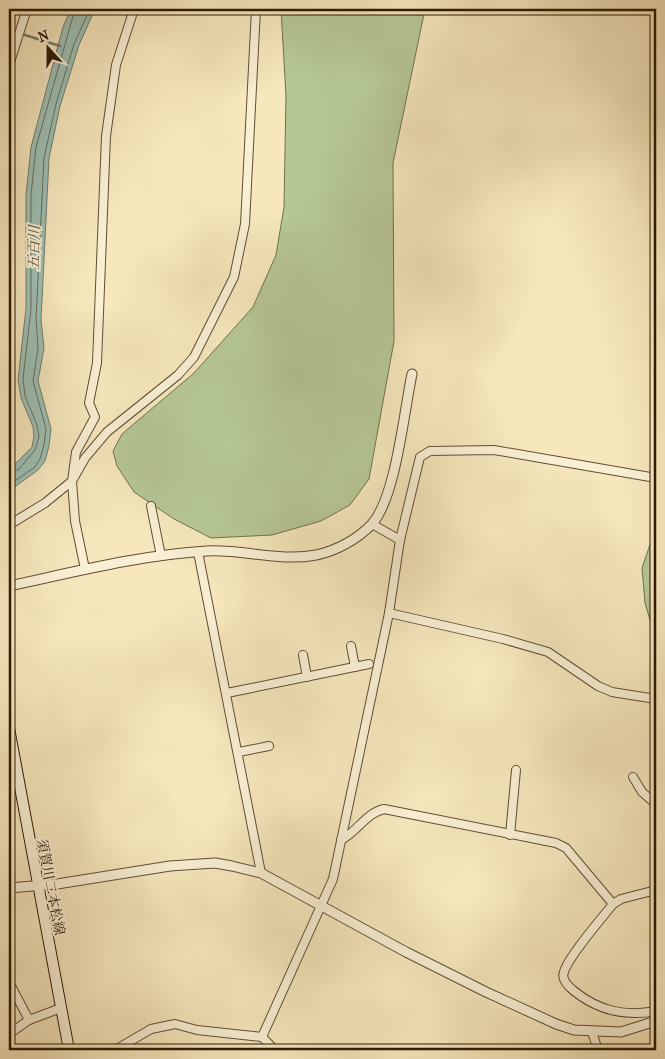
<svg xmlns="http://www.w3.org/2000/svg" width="665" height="1059" font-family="'IM FELL French Canon','Noto Serif JP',serif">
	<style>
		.green { fill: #b6c796; stroke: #72714c }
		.water { fill: #9dbfb4; stroke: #707d6d }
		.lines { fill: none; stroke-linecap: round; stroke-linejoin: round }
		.shore { stroke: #656d5b; stroke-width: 1 }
		.stream { stroke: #707d6d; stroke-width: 2.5 }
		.minor-casing { stroke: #5f4e31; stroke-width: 10 }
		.tertiary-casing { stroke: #5f4e31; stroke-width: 11 }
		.secondary-casing { stroke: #2d1b02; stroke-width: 12 }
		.minor { stroke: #f9efd4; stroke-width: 8 }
		.tertiary { stroke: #f9efd4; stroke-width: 9 }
		.secondary { stroke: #f9efd4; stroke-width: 10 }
		.labels { text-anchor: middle; stroke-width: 4; stroke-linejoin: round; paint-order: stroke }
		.street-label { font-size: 14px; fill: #2d1b02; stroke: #f9efd4 }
		.water-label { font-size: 15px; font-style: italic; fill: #545440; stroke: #f9efd4 }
	</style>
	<rect width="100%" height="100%" fill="#f6e7bd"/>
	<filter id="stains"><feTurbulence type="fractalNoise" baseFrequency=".004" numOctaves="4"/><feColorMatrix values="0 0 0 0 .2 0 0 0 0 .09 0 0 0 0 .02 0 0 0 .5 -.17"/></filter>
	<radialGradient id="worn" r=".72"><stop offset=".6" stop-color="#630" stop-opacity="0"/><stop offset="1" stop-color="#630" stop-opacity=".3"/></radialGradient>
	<g class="green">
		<polygon points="281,9 425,9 393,163 394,341 369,479 350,505 321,521 272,535 211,538 174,519 134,492 117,466 113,451 122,434 194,373 253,307 276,255 284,207 286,96"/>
		<polygon points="656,527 656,640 645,603 642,568"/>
	</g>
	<polygon class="water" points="71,9 95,9 79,45 60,106 49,158 41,320 44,348 38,381 51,429 49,446 45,461 38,470 9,491 9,470 32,447 34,436 33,427 21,398 18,380 26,308 26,195 31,147 63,27"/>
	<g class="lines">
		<g class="shore">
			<polyline points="9,474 19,469 35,450 39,437 37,425 25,396 23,379 31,309 31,195 36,147 75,9"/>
			<polyline points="9,485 35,467 40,459 44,445 46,429 33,381 38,348 36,319 44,158 56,104 74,44 90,9"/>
		</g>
		<polyline class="stream" points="9,30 60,46"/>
		<defs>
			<g id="minor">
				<polyline points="9,65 27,9"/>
				<polyline points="151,506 161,556"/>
				<polyline points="372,524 400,540"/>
				<polyline points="9,525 45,503 72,481 76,452 95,417 89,403 97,363 106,136 116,65 134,9"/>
				<polyline points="198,552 261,873"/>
				<polyline points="85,569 75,521 72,481 85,458 107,432 178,375 194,357 234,277 245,224 256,9"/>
				<polyline points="389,613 503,639 548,652 598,686 612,692 656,699"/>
				<polyline points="351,646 355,667"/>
				<polyline points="303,655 307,677"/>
				<polyline points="227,693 369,664"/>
				<polyline points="239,752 269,746"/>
				<polyline points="633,777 642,792 656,804"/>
				<polyline points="510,835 516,770"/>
				<path d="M 341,840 C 357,832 366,813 384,809 L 556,843 L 566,848 L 613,904"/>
				<path d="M 656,890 L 621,899 L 613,904 C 602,918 568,957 564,972 C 561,979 569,987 574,991 C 599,1011 625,1017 656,1011"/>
				<polyline points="9,982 29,1020"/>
				<polyline points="592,1032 598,1050"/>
				<polyline points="9,1034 29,1020 61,1008"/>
				<polyline points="262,1037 333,879 389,613 400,540 420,457 430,451 494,450 656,478"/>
				<polyline points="115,1050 151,1029 175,1024 197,1030 262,1037 275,1050"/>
			</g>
			<g id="tertiary">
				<path d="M 9,586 C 74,572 140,555 207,551 C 243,549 280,562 316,555 C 336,551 358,539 372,524 C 396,497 404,411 412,374"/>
				<polyline points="9,888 57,884 170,866 215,863 232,866 261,873 406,952 486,992 556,1024 574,1030 621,1032 656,1021"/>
			</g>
			<polyline id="secondary" points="9,728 69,1050"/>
		</defs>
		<use href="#minor" class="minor-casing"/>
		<use href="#tertiary" class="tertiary-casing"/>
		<use href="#secondary" class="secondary-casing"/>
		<use href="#minor" class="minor"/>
		<use href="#tertiary" class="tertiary"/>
		<use href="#secondary" class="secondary"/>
	</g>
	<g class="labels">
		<g class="street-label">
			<text transform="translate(51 887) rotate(79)" y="5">須賀川二本松線</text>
		</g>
		<g class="water-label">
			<text transform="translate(34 248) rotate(-89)" y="5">五百川</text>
		</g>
	</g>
	<rect width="665" height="1059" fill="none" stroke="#f6e7bd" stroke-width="30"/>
	<rect x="10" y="10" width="645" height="1039" fill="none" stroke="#2d1b02" stroke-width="2.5"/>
	<rect x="15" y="15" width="635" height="1029" fill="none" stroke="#2d1b02"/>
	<g transform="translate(48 48) rotate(339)" stroke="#f9efd4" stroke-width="4" paint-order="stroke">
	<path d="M0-4L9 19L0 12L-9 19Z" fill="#2d1b02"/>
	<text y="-8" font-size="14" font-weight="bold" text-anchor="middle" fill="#2d1b02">N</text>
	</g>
	<rect width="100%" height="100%" filter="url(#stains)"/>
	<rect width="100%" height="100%" fill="url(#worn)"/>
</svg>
